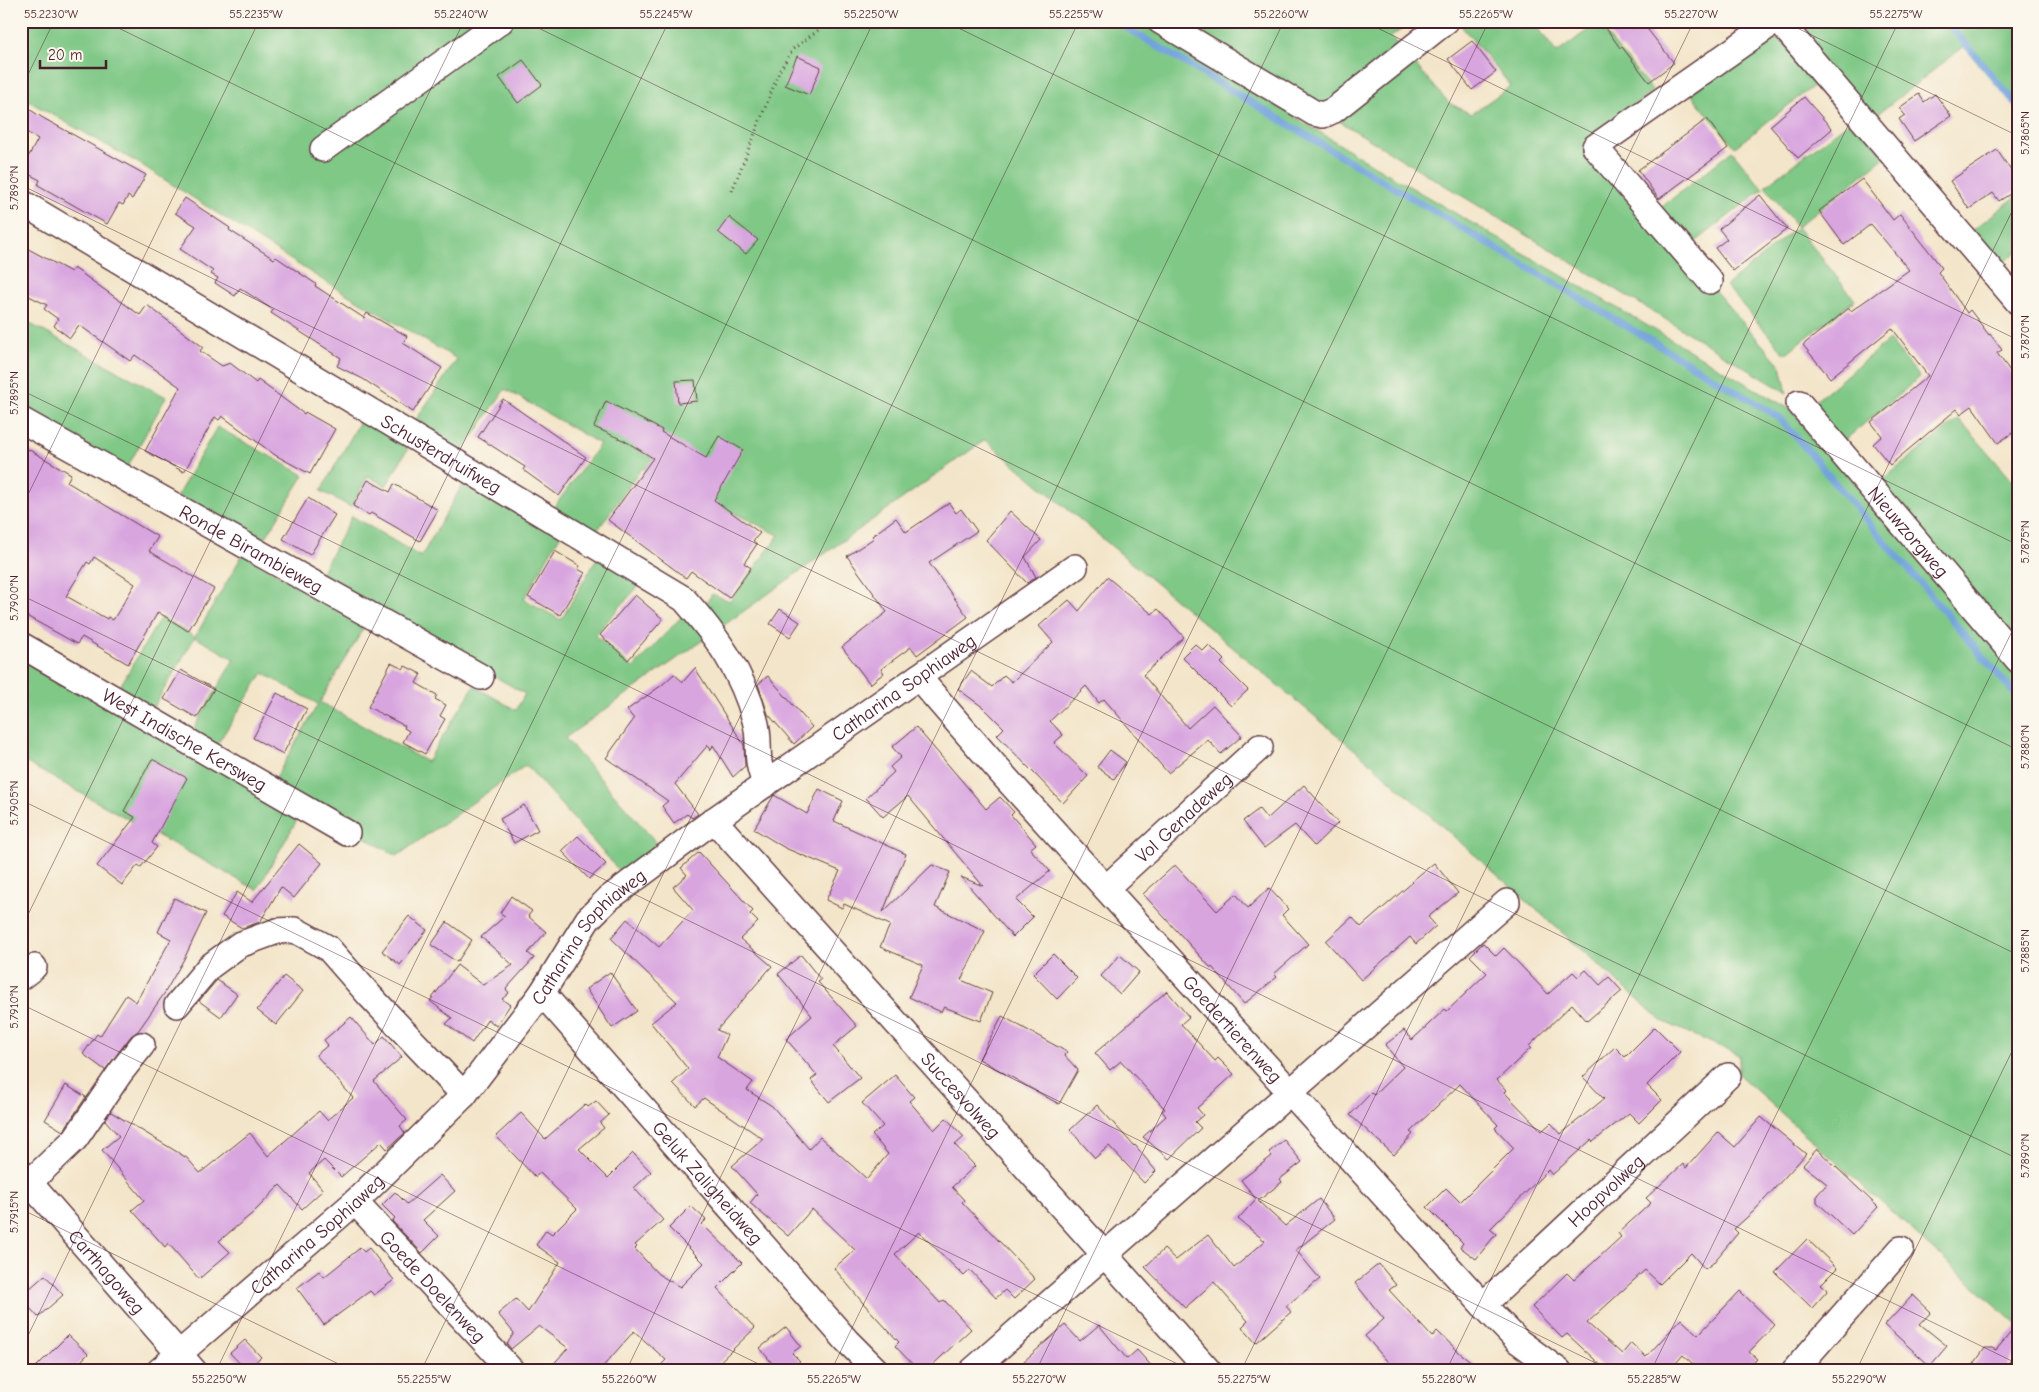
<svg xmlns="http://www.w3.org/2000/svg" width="2039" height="1392" font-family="'Comic Neue',sans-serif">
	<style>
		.green { fill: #7fc886; stroke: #647458 }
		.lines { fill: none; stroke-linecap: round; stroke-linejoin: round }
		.stream { stroke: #72a3dc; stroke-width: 7 }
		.building { fill: #d8a5df; fill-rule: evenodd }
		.minor-casing { stroke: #633d43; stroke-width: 28 }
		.path { stroke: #633d43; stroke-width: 3; stroke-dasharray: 1 4; stroke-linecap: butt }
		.minor { stroke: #fff; stroke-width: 25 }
		.ticks { fill: none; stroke: #4a1f2b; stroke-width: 1; stroke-opacity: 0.45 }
		.labels { text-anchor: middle; stroke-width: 4; stroke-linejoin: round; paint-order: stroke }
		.street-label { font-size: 19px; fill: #4a1f2b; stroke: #fbf7ec }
		.neatline { fill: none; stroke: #4a1f2b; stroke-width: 2 }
		.ticks-label { font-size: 12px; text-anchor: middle; fill: #4a1f2b }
	</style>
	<rect width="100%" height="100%" fill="#fbf7ec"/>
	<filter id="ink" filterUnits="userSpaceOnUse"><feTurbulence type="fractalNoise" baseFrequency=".02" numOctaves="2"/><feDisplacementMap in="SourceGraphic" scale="10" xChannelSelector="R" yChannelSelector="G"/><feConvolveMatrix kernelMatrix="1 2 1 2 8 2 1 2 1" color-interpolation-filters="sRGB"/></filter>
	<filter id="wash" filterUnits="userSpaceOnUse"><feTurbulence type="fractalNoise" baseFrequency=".0096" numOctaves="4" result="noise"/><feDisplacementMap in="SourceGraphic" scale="20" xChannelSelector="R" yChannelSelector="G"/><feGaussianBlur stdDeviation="1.12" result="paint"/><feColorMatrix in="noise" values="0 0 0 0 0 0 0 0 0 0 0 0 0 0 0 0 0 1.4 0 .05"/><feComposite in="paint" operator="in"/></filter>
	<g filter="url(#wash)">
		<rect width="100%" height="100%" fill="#f3e5c9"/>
		<g class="green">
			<polygon points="21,21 1140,21 1373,165 1793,411 2018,671 2018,1325 1739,1075 1739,1055 1662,1021 1373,765 985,440 565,738 660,847 622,874 526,765 397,856 272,784 318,704 263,673 214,749 190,735 234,659 195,637 150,713 116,693 161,617 195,637 243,554 365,626 320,702 427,762 474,686 516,710 525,694 320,575 352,516 421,557 467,477 562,532 524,599 561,620 599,555 643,581 595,635 633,668 687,611 698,617 712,594 730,601 779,535 642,468 594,535 552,510 600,444 505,389 461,454 413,424 457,359 321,279 140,164 21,97"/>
			<polygon points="1174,21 1413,21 1391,37 1449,103 1471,114 1511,86 1457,21 1532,21 1557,53 1597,23 1653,91 1585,143 1781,366 1787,393"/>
			<polygon points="1796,21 2018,21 2018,106 1966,45 1871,119 1796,32"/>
			<polygon points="1772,38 1786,43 1821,80 1735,147 1690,93"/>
			<polygon points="1854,118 1885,157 1797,227 1855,300 1785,354 1726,286 1797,227 1765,186"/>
			<polygon points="1732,151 1763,189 1689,247 1658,210"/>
			<polygon points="2018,195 2018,251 1997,267 1969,233"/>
			<polygon points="21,319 166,397 127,468 21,410"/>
			<polygon points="1889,340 1920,377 1840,444 1808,407"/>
			<polygon points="363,416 411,443 386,486 368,476 351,507 321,491"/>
			<polygon points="1959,419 2018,487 2018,653 1876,485"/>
			<polygon points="217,427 304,475 263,542 177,496"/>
			<polygon points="21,653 301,813 257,890 21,760"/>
		</g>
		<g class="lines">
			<g class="stream">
				<polyline points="1115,21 1779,417 2018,698"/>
				<polyline points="1946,21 2018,106"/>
			</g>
		</g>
		<g id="blocks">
			<g class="building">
				<polygon points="1601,21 1641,21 1674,63 1649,82 1622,47 1620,48"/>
				<polygon points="1472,41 1496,72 1472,90 1448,59"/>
				<polygon points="797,56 821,67 809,95 785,85"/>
				<polygon points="523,60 542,85 518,103 499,77"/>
				<polygon points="1919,94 1924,102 1935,94 1951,116 1914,141 1899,119 1905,115 1899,108"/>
				<polygon points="1804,97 1832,129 1798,158 1770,126"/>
				<polygon points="21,104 43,118 146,175 132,199 128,196 123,205 119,203 107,224 38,185 40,180 21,170 38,139 21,129"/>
				<polygon points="1707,119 1728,148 1659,199 1638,170"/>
				<polygon points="1997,150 2018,181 2018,189 1999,201 1993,193 1969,209 1950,181"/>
				<polygon points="1862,179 1893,220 1900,214 1942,268 1938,272 1967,313 1970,310 1989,335 1990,334 2002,350 1997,353 2018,382 2018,429 1998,443 1972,406 1961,414 1957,409 1890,465 1873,444 1882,436 1871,422 1928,376 1892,328 1830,378 1803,345 1849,308 1851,311 1909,270 1871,224 1844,245 1819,211"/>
				<polygon points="1760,195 1787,229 1733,271 1715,248 1727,239 1719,229"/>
				<polygon points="185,198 230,228 229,230 274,259 276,257 316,284 315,286 364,318 367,313 407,336 403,343 442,368 413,412 363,379 337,366 341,358 271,313 273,310 240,288 235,296 215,283 218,278 211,274 213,271 180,249 196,226 175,213"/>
				<polygon points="729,217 758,240 746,254 718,232"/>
				<polygon points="21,245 71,272 74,268 140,315 147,305 203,347 200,351 222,366 230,363 256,383 258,380 304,414 305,412 335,429 310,474 275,455 222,416 219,420 215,417 184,472 145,451 180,387 135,355 130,361 79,325 70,338 54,326 58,319 44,309 47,305 21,292"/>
				<polygon points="695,380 697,401 678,403 676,381"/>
				<polygon points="503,399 586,457 559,496 523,470 525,467 478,437"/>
				<polygon points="606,401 662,430 661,432 706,458 719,436 743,450 714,500 760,533 753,541 757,544 744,563 751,568 729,598 691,571 686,578 608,520 653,458 625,441 594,427"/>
				<path d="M 28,449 L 71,474 L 67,482 L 158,537 L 149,551 L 214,589 L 188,631 L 158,612 L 128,664 L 82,637 L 77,644 L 21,613 L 21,461 ZM 94,557 L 135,584 L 113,620 L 108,617 L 107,619 L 66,596 L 87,562 L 90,564 Z"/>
				<polygon points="368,480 390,492 394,484 438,510 420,541 371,513 369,515 353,506"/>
				<polygon points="308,498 335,515 310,555 283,539"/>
				<polygon points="949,503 956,513 961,509 977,531 929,563 968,617 917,655 911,647 881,669 884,673 870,684 842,647 887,612 847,556 874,538 872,536 896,518 906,532"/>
				<polygon points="1010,511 1041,540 1025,557 1036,577 1027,583 986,540"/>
				<polygon points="555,551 580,566 578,569 585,573 560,615 528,597"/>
				<polygon points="1107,577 1152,614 1158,609 1184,637 1143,675 1188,728 1213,705 1242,736 1221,754 1208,740 1168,773 1104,699 1099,703 1086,686 1050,721 1063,735 1054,743 1088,776 1063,803 997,735 1004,728 984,708 958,689 971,671 992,687 1004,675 1012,682 1053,642 1039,626 1069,600 1079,611"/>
				<polygon points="635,595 663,619 628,660 600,635"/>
				<polygon points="780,609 800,622 790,637 770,624"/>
				<polygon points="1195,644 1203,651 1209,645 1224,660 1221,663 1248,690 1231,706 1182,657"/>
				<polygon points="391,663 403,669 405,666 421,674 416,683 437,695 435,699 446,705 440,716 445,719 425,754 403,742 409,731 404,728 405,726 368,707"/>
				<polygon points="695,668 744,745 745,766 733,777 713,745 711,750 708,745 675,784 698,814 692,818 687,814 674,823 662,806 668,801 606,758 634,719 627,710 662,685 674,674 683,682"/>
				<polygon points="181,670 214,689 197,718 164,699"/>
				<polygon points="768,676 812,727 794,744 768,714 758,684"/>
				<polygon points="277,693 307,709 283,754 253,738"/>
				<polygon points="916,727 986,809 1000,797 1014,812 1011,815 1036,844 1030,849 1050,871 1016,900 1033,917 1013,937 961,877 983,886 908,796 883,817 866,798 894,772 890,767 901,757 892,747"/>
				<polygon points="1110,750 1126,762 1114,779 1097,767"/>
				<polygon points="152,759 187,778 152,843 157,847 141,867 138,865 122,885 97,866 135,817 124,811"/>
				<polygon points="1304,785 1338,823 1314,846 1295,825 1264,848 1243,821 1259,809 1267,819"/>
				<polygon points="819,789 843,801 834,821 906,854 883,912 932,865 950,872 935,907 985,931 961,980 992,993 981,1021 944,1007 941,1012 909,997 923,965 880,947 890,925 844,904 842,908 826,900 840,871 785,848 754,829 774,795 807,814"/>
				<polygon points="524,805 538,830 514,843 500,819"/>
				<polygon points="578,836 606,864 589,879 562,851"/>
				<polygon points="299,844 322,863 294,898 281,887 260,922 242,928 222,916 237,892 252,902"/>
				<polygon points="699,852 753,911 750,914 758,922 740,939 772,966 717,1030 727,1035 717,1057 753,1082 747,1090 772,1106 809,1149 820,1137 867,1179 888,1154 872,1135 883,1126 862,1103 895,1075 914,1097 909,1101 934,1130 946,1118 964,1137 955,1145 975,1166 952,1187 964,1200 962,1202 1035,1279 1014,1299 1005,1290 996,1298 970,1270 964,1276 919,1232 895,1254 940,1303 944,1300 971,1329 926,1371 919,1371 895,1346 899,1342 863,1303 834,1268 855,1250 812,1209 788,1236 750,1203 757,1194 732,1166 763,1139 704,1098 695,1106 673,1083 688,1069 651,1023 677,1002 611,938 627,919 659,947 693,910 673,887 687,875 681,868"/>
				<polygon points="1434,863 1458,893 1428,917 1436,926 1416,944 1410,937 1361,980 1326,941 1352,917 1361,927 1413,882 1412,881"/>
				<polygon points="1175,865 1217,911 1236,894 1248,908 1269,888 1288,909 1282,915 1308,944 1274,974 1277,977 1244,1004 1212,967 1211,968 1143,894"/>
				<polygon points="511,896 532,911 528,916 546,932 528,953 534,958 506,989 509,993 502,999 510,1005 496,1026 488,1019 472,1043 446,1024 452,1018 430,1001 457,965 483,985 513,965 481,937 505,916 500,913"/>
				<polygon points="174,898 206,913 184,959 164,994 138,1031 131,1036 105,1070 83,1054 97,1034 100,1036 126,995 136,1002 171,939 158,932"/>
				<polygon points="409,916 427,930 400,965 382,951"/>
				<polygon points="447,922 472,940 457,962 431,945"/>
				<polygon points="1483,943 1496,956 1504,948 1548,994 1573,972 1578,977 1586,970 1600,985 1609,977 1622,991 1587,1021 1572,1004 1529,1046 1531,1048 1497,1080 1506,1090 1504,1092 1542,1131 1551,1123 1561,1134 1604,1099 1583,1077 1615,1047 1625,1057 1655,1027 1680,1052 1647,1085 1662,1100 1639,1123 1629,1113 1593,1142 1591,1140 1552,1175 1548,1170 1490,1229 1496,1234 1476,1259 1460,1247 1463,1243 1427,1207 1446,1188 1460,1202 1514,1148 1495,1128 1498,1125 1460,1084 1410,1132 1413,1134 1394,1155 1350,1115 1371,1093 1374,1095 1403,1067 1385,1045 1404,1030 1412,1040 1445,1009 1447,1011 1487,973 1470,956"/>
				<polygon points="1053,954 1077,978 1057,999 1033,974"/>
				<polygon points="801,955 821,980 818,982 857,1026 833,1046 860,1078 829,1102 811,1080 817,1075 786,1039 812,1016 778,974"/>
				<polygon points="1120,955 1139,972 1120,994 1101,976"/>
				<polygon points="610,972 637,1011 612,1028 586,989"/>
				<polygon points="284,976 303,991 276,1025 257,1010"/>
				<polygon points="217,980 237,994 221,1017 199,1001"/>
				<polygon points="1167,991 1189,1017 1181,1024 1215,1061 1218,1058 1234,1074 1197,1108 1203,1115 1195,1122 1201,1128 1169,1159 1143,1137 1166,1116 1162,1111 1165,1109 1121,1061 1110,1070 1095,1053"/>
				<polygon points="1002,1016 1067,1052 1064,1055 1078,1070 1059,1104 979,1059"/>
				<polygon points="351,1017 375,1045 384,1036 402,1057 374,1081 407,1120 400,1126 405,1133 387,1149 381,1142 341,1177 324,1160 309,1173 323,1190 302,1209 280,1185 254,1212 219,1241 230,1252 199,1279 168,1243 165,1247 132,1210 144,1200 102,1150 119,1136 105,1120 111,1112 187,1158 200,1173 250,1133 268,1156 319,1111 327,1120 353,1098 316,1055 328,1045 324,1040"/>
				<polygon points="66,1085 86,1097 63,1131 45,1120"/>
				<polygon points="596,1101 609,1115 600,1123 604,1128 579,1149 608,1178 633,1153 651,1172 634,1188 663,1220 635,1245 637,1247 635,1249 658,1274 680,1287 704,1263 669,1228 691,1206 706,1220 702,1224 742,1263 717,1288 755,1328 710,1371 655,1371 666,1360 634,1331 599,1371 547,1371 568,1348 539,1326 511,1349 507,1344 514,1333 498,1314 516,1299 528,1312 560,1262 536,1245 546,1230 552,1234 577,1209 540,1173 535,1177 496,1136 521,1113 545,1139 585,1104 588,1107"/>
				<polygon points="1097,1105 1134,1146 1135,1145 1156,1171 1144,1183 1109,1146 1095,1158 1070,1130"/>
				<polygon points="1761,1117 1806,1154 1754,1211 1734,1229 1738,1233 1713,1263 1705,1269 1691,1253 1660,1284 1645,1270 1587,1323 1622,1354 1631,1343 1646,1357 1681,1319 1698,1335 1740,1291 1775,1325 1749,1352 1757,1359 1746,1371 1701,1371 1683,1355 1669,1371 1607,1371 1567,1334 1562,1338 1532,1307 1567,1273 1574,1280 1621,1237 1618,1233 1651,1203 1646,1198 1683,1164 1686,1168 1718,1132 1735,1147"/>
				<polygon points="1284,1140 1302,1162 1280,1179 1282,1182 1258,1201 1285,1226 1319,1199 1335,1219 1296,1250 1320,1279 1286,1306 1291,1312 1256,1343 1242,1327 1248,1321 1214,1282 1185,1308 1145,1267 1164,1249 1176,1260 1208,1235 1234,1268 1265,1241 1238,1219 1256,1199 1241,1180 1272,1156 1269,1152"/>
				<polygon points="1817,1149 1878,1207 1852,1235 1817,1202 1817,1195 1827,1184 1803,1165"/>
				<polygon points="440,1175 455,1191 423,1220 439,1236 422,1253 392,1221 395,1218 382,1205 395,1192 407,1204"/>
				<polygon points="1807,1239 1837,1268 1821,1284 1828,1290 1812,1308 1775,1272"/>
				<polygon points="360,1248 364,1252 369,1248 394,1280 374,1295 370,1291 324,1325 297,1288 319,1271 324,1277"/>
				<polygon points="1379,1264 1396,1285 1389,1290 1432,1337 1437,1331 1459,1352 1483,1371 1396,1371 1365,1336 1384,1319 1355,1283"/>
				<polygon points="45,1275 63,1295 38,1317 21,1298 21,1296"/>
				<polygon points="1913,1295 1931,1312 1920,1324 1947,1346 1930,1366 1885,1325"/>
				<polygon points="2018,1324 2018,1349 2003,1371 1985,1371 1974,1364 1985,1348 1992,1348 1996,1350"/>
				<polygon points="1065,1325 1080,1341 1099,1325 1127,1359 1137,1350 1156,1371 1031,1371 1023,1362"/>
				<polygon points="786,1327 801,1346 792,1353 800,1361 787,1371 778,1371 760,1348"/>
				<polygon points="68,1335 88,1354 71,1371 32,1371"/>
				<polygon points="245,1340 261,1357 246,1370 230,1353"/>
			</g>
		</g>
	</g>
	<g filter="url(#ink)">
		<use href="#blocks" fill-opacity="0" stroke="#633d43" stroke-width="1"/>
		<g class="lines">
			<defs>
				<g id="minor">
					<polyline points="1160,21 1314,113 1323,115 1334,110 1446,21"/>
					<polyline points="1779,21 2018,302"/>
					<polyline points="323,149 501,21"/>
					<path id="s1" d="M 21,202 L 684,599 C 716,635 743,673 755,720 C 762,744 753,758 766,784"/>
					<polyline points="1710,281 1595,147 1775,21"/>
					<path id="s2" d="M 1799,403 L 2018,660"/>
					<path id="s3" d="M 21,420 L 481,677"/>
					<path id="s4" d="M 21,645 L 347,833"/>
					<path id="s5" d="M 918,677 L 1003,775 L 1483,1305 L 1518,1341 L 1559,1371"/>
					<path id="s6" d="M 714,820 L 1209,1371"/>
					<path id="s7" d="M 1106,888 L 1260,747"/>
					<polyline points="21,977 34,967"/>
					<path id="s8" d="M 542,993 L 847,1341 L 877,1371"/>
					<polyline points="177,1005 209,967 239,945 277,931 295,930 328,948 370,996 464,1095"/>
					<path id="s9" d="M 21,1173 L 194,1371"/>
					<polyline points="30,1182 75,1139 120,1073 142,1045"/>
					<path id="s10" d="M 355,1202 L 512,1371"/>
					<path id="s11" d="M 1483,1305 L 1728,1076"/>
					<path id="s12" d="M 159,1371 L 355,1202 L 464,1095 L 542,993 L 588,919 L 608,899 L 714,820 L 1075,567"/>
					<polyline points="972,1371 1507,902"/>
					<polyline points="1794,1371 1901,1249"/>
				</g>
			</defs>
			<use href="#minor" class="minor-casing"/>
			<polyline class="path" points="732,191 780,70 793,49 831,21"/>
			<use href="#minor" class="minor"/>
		</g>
	</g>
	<path class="ticks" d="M 104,21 L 2018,955M 524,21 L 2018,750M 944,21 L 2018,545M 1363,21 L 2018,340M 1783,21 L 2018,136M 21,89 L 54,21M 21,185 L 2018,1159M 21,390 L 2018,1364M 21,509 L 259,21M 21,595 L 1612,1371M 21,800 L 1192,1371M 21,929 L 464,21M 21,1004 L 773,1371M 21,1209 L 353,1371M 21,1350 L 669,21M 216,1371 L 874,21M 421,1371 L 1079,21M 626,1371 L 1284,21M 831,1371 L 1489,21M 1036,1371 L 1694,21M 1241,1371 L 1899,21M 1446,1371 L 2018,199M 1651,1371 L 2018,619M 1856,1371 L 2018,1039"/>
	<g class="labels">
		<g class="street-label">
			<text dy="7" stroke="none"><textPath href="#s1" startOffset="490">Schusterdruifweg</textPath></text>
			<text dy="7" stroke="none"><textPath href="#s2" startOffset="169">Nieuwzorgweg</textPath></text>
			<text dy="7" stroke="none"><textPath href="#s3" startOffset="264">Ronde Birambieweg</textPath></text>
			<text dy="7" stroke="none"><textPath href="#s12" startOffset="1019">Catharina Sophiaweg</textPath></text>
			<text dy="7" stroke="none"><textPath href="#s4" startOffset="189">West Indische Kersweg</textPath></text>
			<text dy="7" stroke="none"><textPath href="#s7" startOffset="105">Vol Genadeweg</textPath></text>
			<text dy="7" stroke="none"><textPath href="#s12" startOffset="614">Catharina Sophiaweg</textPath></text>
			<text dy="7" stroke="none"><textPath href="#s5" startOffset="472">Goedertierenweg</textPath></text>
			<text dy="7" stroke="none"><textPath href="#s6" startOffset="370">Succesvolweg</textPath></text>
			<text dy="7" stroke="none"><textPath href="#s8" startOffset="252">Geluk Zaligheidweg</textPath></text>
			<text dy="7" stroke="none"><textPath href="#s11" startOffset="168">Hoopvolweg</textPath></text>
			<text dy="7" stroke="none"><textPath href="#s12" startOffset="209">Catharina Sophiaweg</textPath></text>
			<text dy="7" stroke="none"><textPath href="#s9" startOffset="131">Carthagoweg</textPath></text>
			<text dy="7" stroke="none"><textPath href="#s10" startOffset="115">Goede Doelenweg</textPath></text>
		</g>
	</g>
	<rect width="2039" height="1392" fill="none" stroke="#fbf7ec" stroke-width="55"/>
	<path d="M40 60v8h66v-8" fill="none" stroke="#4a1f2b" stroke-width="2.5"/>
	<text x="48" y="60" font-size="15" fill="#4a1f2b" stroke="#fbf7ec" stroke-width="4" paint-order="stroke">20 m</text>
	<rect x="28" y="28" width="1984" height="1336" class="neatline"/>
	<g class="ticks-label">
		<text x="51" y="18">55.2230°W</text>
		<text x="256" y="18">55.2235°W</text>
		<text x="461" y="18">55.2240°W</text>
		<text x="666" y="18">55.2245°W</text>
		<text x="871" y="18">55.2250°W</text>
		<text x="1076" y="18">55.2255°W</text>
		<text x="1281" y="18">55.2260°W</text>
		<text x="1486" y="18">55.2265°W</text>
		<text x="1691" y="18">55.2270°W</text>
		<text x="1896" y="18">55.2275°W</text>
		<text transform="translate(2025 133) rotate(-90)" y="4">5.7865°N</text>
		<text transform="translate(14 188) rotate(-90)" y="4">5.7890°N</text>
		<text transform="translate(2025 337) rotate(-90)" y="4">5.7870°N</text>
		<text transform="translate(14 393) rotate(-90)" y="4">5.7895°N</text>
		<text transform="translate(2025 542) rotate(-90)" y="4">5.7875°N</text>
		<text transform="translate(14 598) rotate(-90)" y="4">5.7900°N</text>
		<text transform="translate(2025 747) rotate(-90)" y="4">5.7880°N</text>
		<text transform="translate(14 803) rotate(-90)" y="4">5.7905°N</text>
		<text transform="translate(2025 951) rotate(-90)" y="4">5.7885°N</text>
		<text transform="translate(14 1007) rotate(-90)" y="4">5.7910°N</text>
		<text transform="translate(2025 1156) rotate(-90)" y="4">5.7890°N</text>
		<text transform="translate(14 1212) rotate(-90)" y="4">5.7915°N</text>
		<text x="219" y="1383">55.2250°W</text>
		<text x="424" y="1383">55.2255°W</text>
		<text x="629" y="1383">55.2260°W</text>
		<text x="834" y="1383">55.2265°W</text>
		<text x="1039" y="1383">55.2270°W</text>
		<text x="1244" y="1383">55.2275°W</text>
		<text x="1449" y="1383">55.2280°W</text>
		<text x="1654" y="1383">55.2285°W</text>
		<text x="1859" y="1383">55.2290°W</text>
	</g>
</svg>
